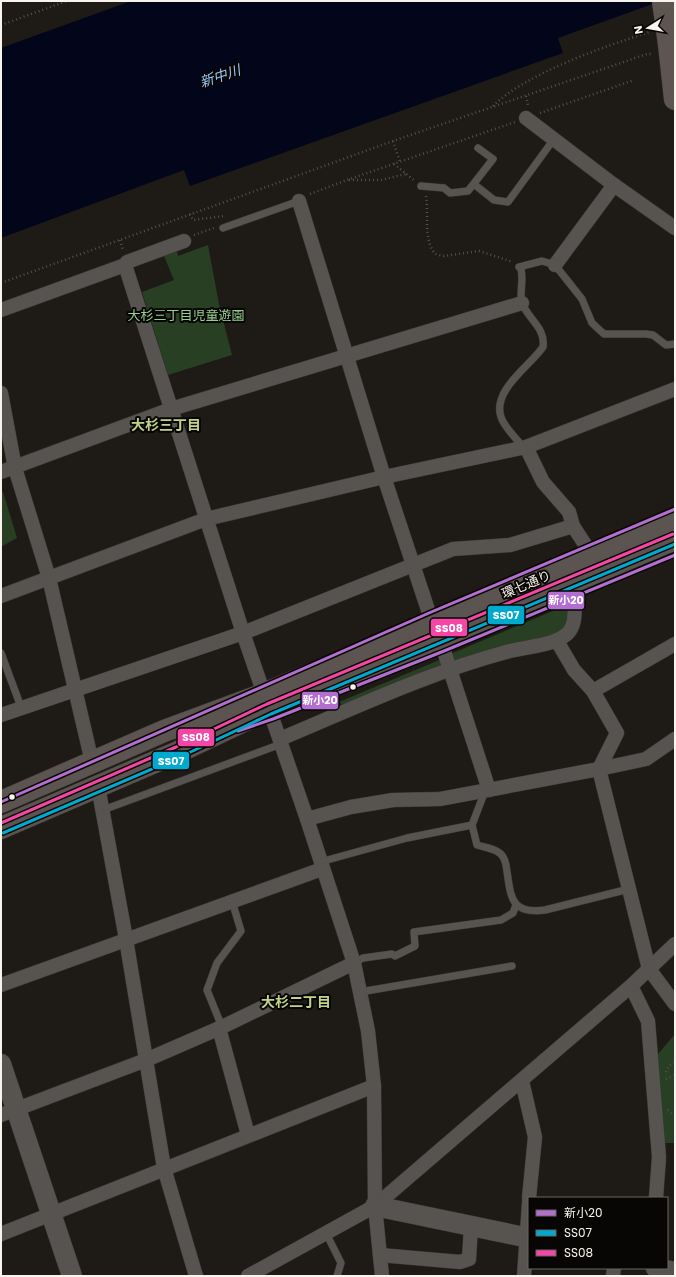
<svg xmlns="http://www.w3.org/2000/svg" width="676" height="1277" font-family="Poppins,'Noto Sans JP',sans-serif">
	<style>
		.green { fill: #283f23 }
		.water { fill: #03061a }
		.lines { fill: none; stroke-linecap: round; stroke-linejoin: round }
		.lane-casing { stroke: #3b3734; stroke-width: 8 }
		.street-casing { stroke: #3b3734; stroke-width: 15 }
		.secondary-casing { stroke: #3b3734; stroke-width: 21 }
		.primary-casing { stroke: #3b3734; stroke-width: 23 }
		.highway-casing { stroke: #3b3734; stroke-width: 23 }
		.path { stroke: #53504c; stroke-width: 2.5; stroke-dasharray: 1 3; stroke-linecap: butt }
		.lane { stroke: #565350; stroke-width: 7 }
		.street { stroke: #565350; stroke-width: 14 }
		.secondary { stroke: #565350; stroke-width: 20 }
		.primary { stroke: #5b5450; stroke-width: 22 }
		.highway { stroke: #5e5551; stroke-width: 22 }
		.highway-bridge-casing { stroke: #3b3734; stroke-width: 23; stroke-linecap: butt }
		.highway-bridge { stroke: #5e5551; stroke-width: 22 }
		.bus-1-casing { stroke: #080604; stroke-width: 6 }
		.bus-2-casing { stroke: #080604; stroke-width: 6 }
		.bus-3-casing { stroke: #080604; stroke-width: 6 }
		.bus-1 { stroke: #b36fd0; stroke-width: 3 }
		.bus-2 { stroke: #00a9ce; stroke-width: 3 }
		.bus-3 { stroke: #f346a5; stroke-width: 3 }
		.bus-dot { fill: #f8f3ed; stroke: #080604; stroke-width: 1.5 }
		.labels { text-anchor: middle; stroke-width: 4; stroke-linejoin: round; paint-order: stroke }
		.park-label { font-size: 13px; fill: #98cf8f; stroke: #080604 }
		.street-label { font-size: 13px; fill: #f8f3ed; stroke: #080604 }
		.water-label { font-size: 14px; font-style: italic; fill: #9bc9f9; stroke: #080604 }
		.neighbourhood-label { font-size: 14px; font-weight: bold; fill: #c1d489; stroke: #080604 }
		.line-badge { stroke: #080604; stroke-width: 1.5 }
		.badge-label { font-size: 11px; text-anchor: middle; font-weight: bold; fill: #fff }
	</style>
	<rect width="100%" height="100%" fill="#1e1a16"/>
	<g class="green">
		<polygon points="208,245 219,304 232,355 168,375 142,292 174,280 164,256 177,251 178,256"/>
		<polygon points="1,492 3,492 17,538 1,547"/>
		<polygon points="572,603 564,629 554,638 451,666 448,655"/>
		<polygon points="444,658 446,668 342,705 339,702"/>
		<polygon points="675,1034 675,1143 660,1143 653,1060"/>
	</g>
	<polygon class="water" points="131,1 661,1 558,38 563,53 190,186 184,170 1,238 1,48"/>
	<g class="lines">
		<defs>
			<g id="lane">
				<polyline points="475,185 494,200 508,202 554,139"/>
				<polyline points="421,186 444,188 450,193 468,191 493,159 478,148"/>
				<polyline points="223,228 299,201"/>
				<polyline points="519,267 542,261 555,265 582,299 592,323 604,334 646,334 653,335 666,345 675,344"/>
				<path d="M 521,269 C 524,280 519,293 522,303 C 528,319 546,328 543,347 C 530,366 492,390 501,417 C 504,427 516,438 523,447"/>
				<polyline points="1,653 21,707"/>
				<polyline points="103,810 281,744"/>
				<polyline points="472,825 485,791"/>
				<path d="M 320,862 L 407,838 L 472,825 L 477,845 C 483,847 492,848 498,852 C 502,854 505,860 506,865 C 511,894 508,915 545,910 L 629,889"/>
				<polyline points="354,963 363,958 392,954 395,956 415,946 414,932 501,920 513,913 516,905"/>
				<polyline points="360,992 512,966"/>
				<polyline points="222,1027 207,990 217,963 241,931 232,901"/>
				<polyline points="326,1233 341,1263 337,1276"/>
			</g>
			<g id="street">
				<polyline points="526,118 614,185 675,228"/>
				<polyline points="299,201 384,477 429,613"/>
				<polyline points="125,265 243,633 307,819 354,963 368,1031 374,1086 375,1206 382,1276"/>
				<polyline points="555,265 614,185"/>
				<polyline points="1,310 125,265 127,262 184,241"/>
				<polyline points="1,393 15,468 49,578 92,762"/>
				<polyline points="526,447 543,482 569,512 573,526 586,546"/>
				<polyline points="1,472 171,409 522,303"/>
				<polyline points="1,596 206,519 384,477 526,447 675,389"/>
				<polyline points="557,641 574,670 593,691 617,733 599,769 646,759 675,739"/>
				<polyline points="444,651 489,790"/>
				<polyline points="593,691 675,644"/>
				<polyline points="1,715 243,633 453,549 510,545 573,526"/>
				<path d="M 280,739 C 354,708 428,673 506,652 C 526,646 551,647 567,634 C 577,625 574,609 575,597"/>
				<polyline points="98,786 126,939 164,1168 196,1276"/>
				<polyline points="307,819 351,807 393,800 440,799 599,769 649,969 675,1004"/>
				<polyline points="1,985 322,869"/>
				<polyline points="631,986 648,1021 659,1157 656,1198"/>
				<polyline points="219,1028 248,1135"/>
				<polyline points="522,1081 535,1137 529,1198"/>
				<polyline points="1,1115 146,1060 222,1027 354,963"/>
				<polyline points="1,1234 374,1086"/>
				<polyline points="380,1255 460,1262 469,1259 471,1226"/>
				<polyline points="248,1276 375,1206 631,986 675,944"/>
				<polyline points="524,1276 529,1203"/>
				<polyline points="613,1276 614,1268"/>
			</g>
			<g id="secondary">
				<polyline points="1,1064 72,1276"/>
				<polyline points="375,1206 529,1238"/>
				<polyline points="656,1268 675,1272"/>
			</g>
			<g id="primary">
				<polyline points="1,802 164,731 264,694 675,522"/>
				<polyline points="1,828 178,752 269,709 675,539"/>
			</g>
			<polyline id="highway" points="669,44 675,99"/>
		</defs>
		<use href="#lane" class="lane-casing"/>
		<use href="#street" class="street-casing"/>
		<use href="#secondary" class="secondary-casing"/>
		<use href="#primary" class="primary-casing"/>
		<use href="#highway" class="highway-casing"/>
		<g class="path">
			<polyline points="1,25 67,1"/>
			<polyline points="526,96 528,105"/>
			<path d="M 493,106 C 525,74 605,46 650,32"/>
			<polyline points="540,113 634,80"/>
			<polyline points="393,141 400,162"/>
			<polyline points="394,164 415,181"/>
			<polyline points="349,180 381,180 406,174"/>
			<polyline points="310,194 347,180 515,122"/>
			<path d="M 426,196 C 429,216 423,238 435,254 L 444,256 L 479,251 L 513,262"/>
			<polyline points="190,214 193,220 225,216"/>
			<polyline points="194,235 214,228"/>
			<polyline points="120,240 123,250"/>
			<polyline points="1,283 393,141 647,54 653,54"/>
			<polyline points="666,1072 669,1066 675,1062"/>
			<polyline points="666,1079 675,1075"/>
			<polyline points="668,1110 675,1116"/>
		</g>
		<use href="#lane" class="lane"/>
		<use href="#street" class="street"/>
		<use href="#secondary" class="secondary"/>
		<use href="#primary" class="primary"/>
		<use href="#highway" class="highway"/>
		<defs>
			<polyline id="highway-bridge" points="663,1 669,44"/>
		</defs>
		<use href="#highway-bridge" class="highway-bridge-casing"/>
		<use href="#highway-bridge" class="highway-bridge"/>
		<defs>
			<g id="bus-1">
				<polyline points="238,731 273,719 444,651 675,555"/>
				<polyline points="1,802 429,613 675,509"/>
			</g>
			<polyline id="bus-2" points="3,833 180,757 271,714 675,544"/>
			<polyline id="bus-3" points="1,823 176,747 267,704 673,534"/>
		</defs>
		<use href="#bus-1" class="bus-1-casing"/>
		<use href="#bus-2" class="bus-2-casing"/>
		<use href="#bus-3" class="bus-3-casing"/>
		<use href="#bus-1" class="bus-1"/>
		<use href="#bus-2" class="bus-2"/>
		<use href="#bus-3" class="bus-3"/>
	</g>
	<g class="bus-dot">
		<circle cx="353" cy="687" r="3.5"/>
		<circle cx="12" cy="797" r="3.5"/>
	</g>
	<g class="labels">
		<g class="park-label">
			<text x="186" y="320">大杉三丁目児童遊園</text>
		</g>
		<g class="street-label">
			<text transform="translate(526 584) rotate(-23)" y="5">環七通り</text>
		</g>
		<g class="water-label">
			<text transform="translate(220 76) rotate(-19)" y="5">新中川</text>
		</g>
		<g class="neighbourhood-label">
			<text x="166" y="430">大杉三丁目</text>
			<text x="296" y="1007">大杉二丁目</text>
		</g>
	</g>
	<g class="line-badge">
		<rect x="547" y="591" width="38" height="19" rx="4" fill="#b36fd0"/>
		<rect x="487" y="605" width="38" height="20" rx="4" fill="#00a9ce"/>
		<rect x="430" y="618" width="38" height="19" rx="4" fill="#f346a5"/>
		<rect x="301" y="691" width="38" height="19" rx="4" fill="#b36fd0"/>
		<rect x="177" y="728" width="38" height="19" rx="4" fill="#f346a5"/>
		<rect x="152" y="751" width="38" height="19" rx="4" fill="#00a9ce"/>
	</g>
	<g class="badge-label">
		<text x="566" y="604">新小20</text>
		<text x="506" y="619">SS07</text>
		<text x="449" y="632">SS08</text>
		<text x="320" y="704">新小20</text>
		<text x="196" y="741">SS08</text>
		<text x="171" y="765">SS07</text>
	</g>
	<rect width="676" height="1277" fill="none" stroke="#f8f3ed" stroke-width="4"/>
	<rect x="528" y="1197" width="140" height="72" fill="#080604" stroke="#686561"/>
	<rect x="536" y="1210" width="20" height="6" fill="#b36fd0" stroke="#686561"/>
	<text x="564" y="1217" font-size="12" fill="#f8f3ed">新小20</text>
	<rect x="536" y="1230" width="20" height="6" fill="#00a9ce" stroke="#686561"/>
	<text x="564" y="1237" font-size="12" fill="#f8f3ed">SS07</text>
	<rect x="536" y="1250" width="20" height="6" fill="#f346a5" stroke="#686561"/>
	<text x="564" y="1257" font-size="12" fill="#f8f3ed">SS08</text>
	<g transform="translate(648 28) rotate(259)" stroke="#080604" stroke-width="3" paint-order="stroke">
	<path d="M0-3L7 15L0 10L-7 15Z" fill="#f8f3ed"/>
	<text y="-6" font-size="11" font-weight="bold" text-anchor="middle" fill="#f8f3ed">N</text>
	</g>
</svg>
